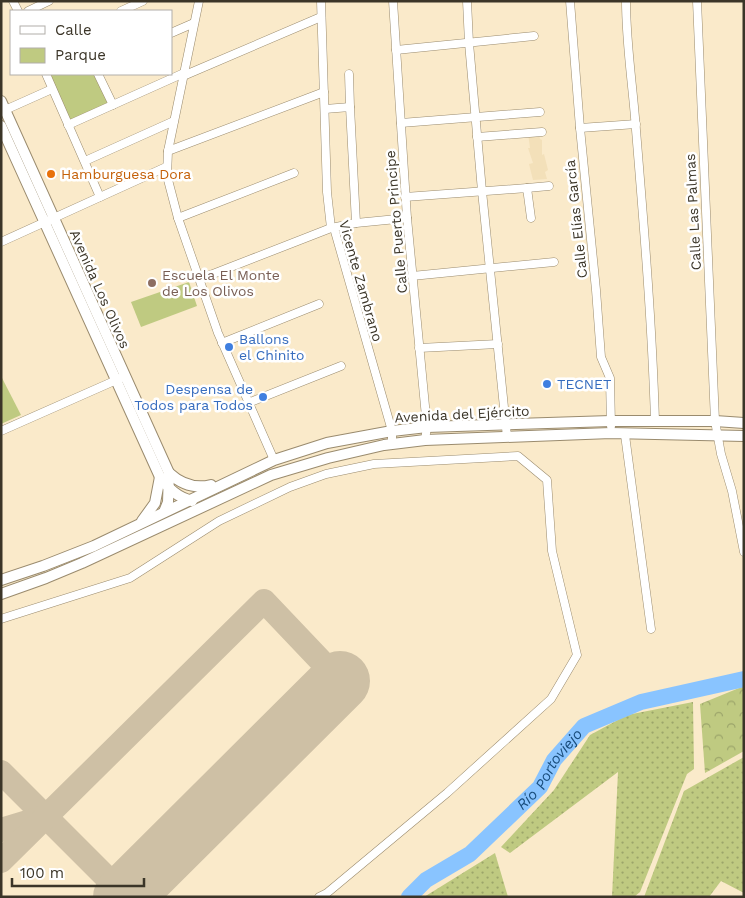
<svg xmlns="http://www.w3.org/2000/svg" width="745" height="898" font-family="'Work Sans',sans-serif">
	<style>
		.built { fill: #f3e0b9 }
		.grass { fill: url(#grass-dots) }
		.forest { fill: url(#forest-crowns) }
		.green { fill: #bfca81 }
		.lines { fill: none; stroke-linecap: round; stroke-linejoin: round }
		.river { stroke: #89c4ff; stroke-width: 16 }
		.taxiway { stroke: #cec0a5; stroke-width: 24 }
		.runway { stroke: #cec0a5; stroke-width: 60 }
		.street-casing { stroke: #9a8b6e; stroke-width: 9 }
		.secondary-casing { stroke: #9a8b6e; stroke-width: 12 }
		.street { stroke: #fff; stroke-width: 8 }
		.secondary { stroke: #fff; stroke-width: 10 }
		.food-dot { fill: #e8710a; stroke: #fff; stroke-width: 2 }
		.education-dot { fill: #8d6e63; stroke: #fff; stroke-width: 2 }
		.shop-dot { fill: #3f7fe0; stroke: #fff; stroke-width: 2 }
		.labels { text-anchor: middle; stroke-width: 5; stroke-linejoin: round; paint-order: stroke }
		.food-label { font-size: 14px; fill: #c56008; stroke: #fff; text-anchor: start }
		.street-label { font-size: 14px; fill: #3b3528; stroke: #fff }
		.education-label { font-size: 14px; fill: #785e54; stroke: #fff; text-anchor: start }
		.shop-label { font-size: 14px; fill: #366cbe; stroke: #fff; text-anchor: start }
		.water-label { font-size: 15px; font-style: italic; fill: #1a4e7d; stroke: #fff }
	</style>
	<defs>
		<pattern id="grass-dots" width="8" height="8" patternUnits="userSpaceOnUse" patternTransform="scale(1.25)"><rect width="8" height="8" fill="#bfca81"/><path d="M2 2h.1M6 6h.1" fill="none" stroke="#9ca56a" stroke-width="1.8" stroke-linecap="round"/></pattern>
		<pattern id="forest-crowns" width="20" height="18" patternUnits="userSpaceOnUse" patternTransform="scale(1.25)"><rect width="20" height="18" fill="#bfca81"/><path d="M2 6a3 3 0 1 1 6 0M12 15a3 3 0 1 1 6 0" fill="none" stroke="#9ca56a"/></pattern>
	</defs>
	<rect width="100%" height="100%" fill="#faeaca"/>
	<polygon class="built" points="538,132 540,139 542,140 542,155 544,154 548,170 545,172 547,179 533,180 529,164 533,163 528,148 530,148 528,133"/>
	<g class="grass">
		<polygon points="693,702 694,769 687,774 640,892 634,897 612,897 618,772 510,853 501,847 554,790 590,735 627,715"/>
		<polygon points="744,757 744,893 721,881 709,897 644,897 684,791"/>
		<polygon points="495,853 508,897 424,897"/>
	</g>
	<polygon class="forest" points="744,686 744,751 705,773 700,704"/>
	<g class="green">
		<polygon points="50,74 94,74 108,103 70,120"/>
		<polygon points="189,282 197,306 141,327 131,302"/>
		<polygon points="1,376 21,415 1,424"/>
	</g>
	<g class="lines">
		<path class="river" id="s1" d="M 409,897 L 426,880 L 470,854 L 540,787 L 554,760 L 584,726 L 641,702 L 744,679"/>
		<g class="taxiway">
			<polyline points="1,772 124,895"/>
			<polyline points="1,830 44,817"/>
			<polyline points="1,861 264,601 340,681"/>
		</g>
		<polyline class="runway" points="123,897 340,681"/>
		<defs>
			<g id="street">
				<polyline points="13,1 18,11"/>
				<polyline points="199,1 168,151 167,176 178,218 218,333 274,460"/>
				<polyline points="321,1 327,192 331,228 334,228 392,431 392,444"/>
				<polyline points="393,1 407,218 427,427 425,440"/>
				<polyline points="467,1 469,43 482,191 507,437"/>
				<polyline points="570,1 580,128 596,290 601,357 610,378 611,426"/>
				<path d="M 626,1 C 626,44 633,87 636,130 C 644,227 652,323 655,421"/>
				<polyline points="697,1 715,421 721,454 732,491 744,552"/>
				<polyline points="28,11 49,1"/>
				<polyline points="121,11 143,1"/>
				<polyline points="171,33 194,23"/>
				<polyline points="396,50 534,36"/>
				<polyline points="46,74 100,197"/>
				<polyline points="98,74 113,105"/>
				<polyline points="349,74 350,107"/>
				<polyline points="325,109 350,107 356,223"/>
				<polyline points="5,110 52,89"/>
				<polyline points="401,123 540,112"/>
				<polyline points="68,125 184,73 183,76 321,17"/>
				<polyline points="580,128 636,124"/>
				<polyline points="477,137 542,132"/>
				<polyline points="168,151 324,92"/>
				<polyline points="85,161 174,121"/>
				<polyline points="527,188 549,186"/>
				<polyline points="405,197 527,188 531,218"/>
				<polyline points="178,218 294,173"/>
				<polyline points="1,242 166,167"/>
				<polyline points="412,276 554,262"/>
				<polyline points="200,279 331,228 356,223 407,218"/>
				<polyline points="222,343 319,304"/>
				<polyline points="419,348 498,344"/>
				<polyline points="248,403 341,366"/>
				<polyline points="1,431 121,378"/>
				<polyline points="625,435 651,629"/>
				<polyline points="1,619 130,578 219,521 290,487 326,474 374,464 518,456 547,480 552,551 577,655 551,699 447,793 327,893 319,897"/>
			</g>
			<g id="secondary">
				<polyline points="1,101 169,473 168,502 164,512"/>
				<path d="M 1,126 L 160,477 C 169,489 177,497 192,501"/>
				<path d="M 169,473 C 181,484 195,489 211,485"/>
				<polyline points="142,521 155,503 160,477"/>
				<polyline points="1,580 43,566 94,546 274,460 327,443 392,431 427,427 611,421 715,421 744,423"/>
				<polyline points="1,594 46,578 82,563 271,475 328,458 384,445 425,440 611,433 744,436"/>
			</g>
		</defs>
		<use href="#street" class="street-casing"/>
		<use href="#secondary" class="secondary-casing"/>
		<use href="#street" class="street"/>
		<use href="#secondary" class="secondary"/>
	</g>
	<circle class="food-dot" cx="51" cy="174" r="5"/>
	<circle class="education-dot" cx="152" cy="283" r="5"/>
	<g class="shop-dot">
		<circle cx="229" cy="347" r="5"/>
		<circle cx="547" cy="384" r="5"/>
		<circle cx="263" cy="397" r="5"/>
	</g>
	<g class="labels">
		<g class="food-label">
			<text x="61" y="179">Hamburguesa Dora</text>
		</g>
		<g class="street-label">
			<text transform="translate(693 212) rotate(-93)" y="5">Calle Las Palmas</text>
			<text transform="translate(576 219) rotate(-96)" y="5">Calle Elías García</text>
			<text transform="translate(396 222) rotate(-95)" y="5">Calle Puerto Principe</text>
			<text transform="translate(361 281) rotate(74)" y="5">Vicente Zambrano</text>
			<text transform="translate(100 289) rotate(66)" y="5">Avenida Los Olivos</text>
			<text transform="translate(462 414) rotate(-3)" y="5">Avenida del Ejército</text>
		</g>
		<g class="education-label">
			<text x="162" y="280">Escuela El Monte<tspan x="162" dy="16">de Los Olivos</tspan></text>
		</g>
		<g class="shop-label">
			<text x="239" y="344">Ballons<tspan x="239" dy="16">el Chinito</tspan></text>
			<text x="557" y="389">TECNET</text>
			<text x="253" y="394" text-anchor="end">Despensa de<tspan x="253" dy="16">Todos para Todos</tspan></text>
		</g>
		<g class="water-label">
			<text dy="5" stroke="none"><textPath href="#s1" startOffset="192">Río Portoviejo</textPath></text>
		</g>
	</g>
	<rect width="745" height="898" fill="none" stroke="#3b3528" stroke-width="5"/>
	<rect x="10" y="10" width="162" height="65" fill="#ffffff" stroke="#b1aea9"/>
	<rect x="20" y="26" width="25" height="8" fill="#ffffff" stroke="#b1aea9"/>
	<text x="55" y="35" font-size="15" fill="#3b3528">Calle</text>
	<rect x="20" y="48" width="25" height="15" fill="#bfca81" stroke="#b1aea9"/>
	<text x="55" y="60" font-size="15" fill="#3b3528">Parque</text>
	<path d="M12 878v8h132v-8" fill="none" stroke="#3b3528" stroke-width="2.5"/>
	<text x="20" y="878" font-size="15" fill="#3b3528" stroke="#ffffff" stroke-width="4" paint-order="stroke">100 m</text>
</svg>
